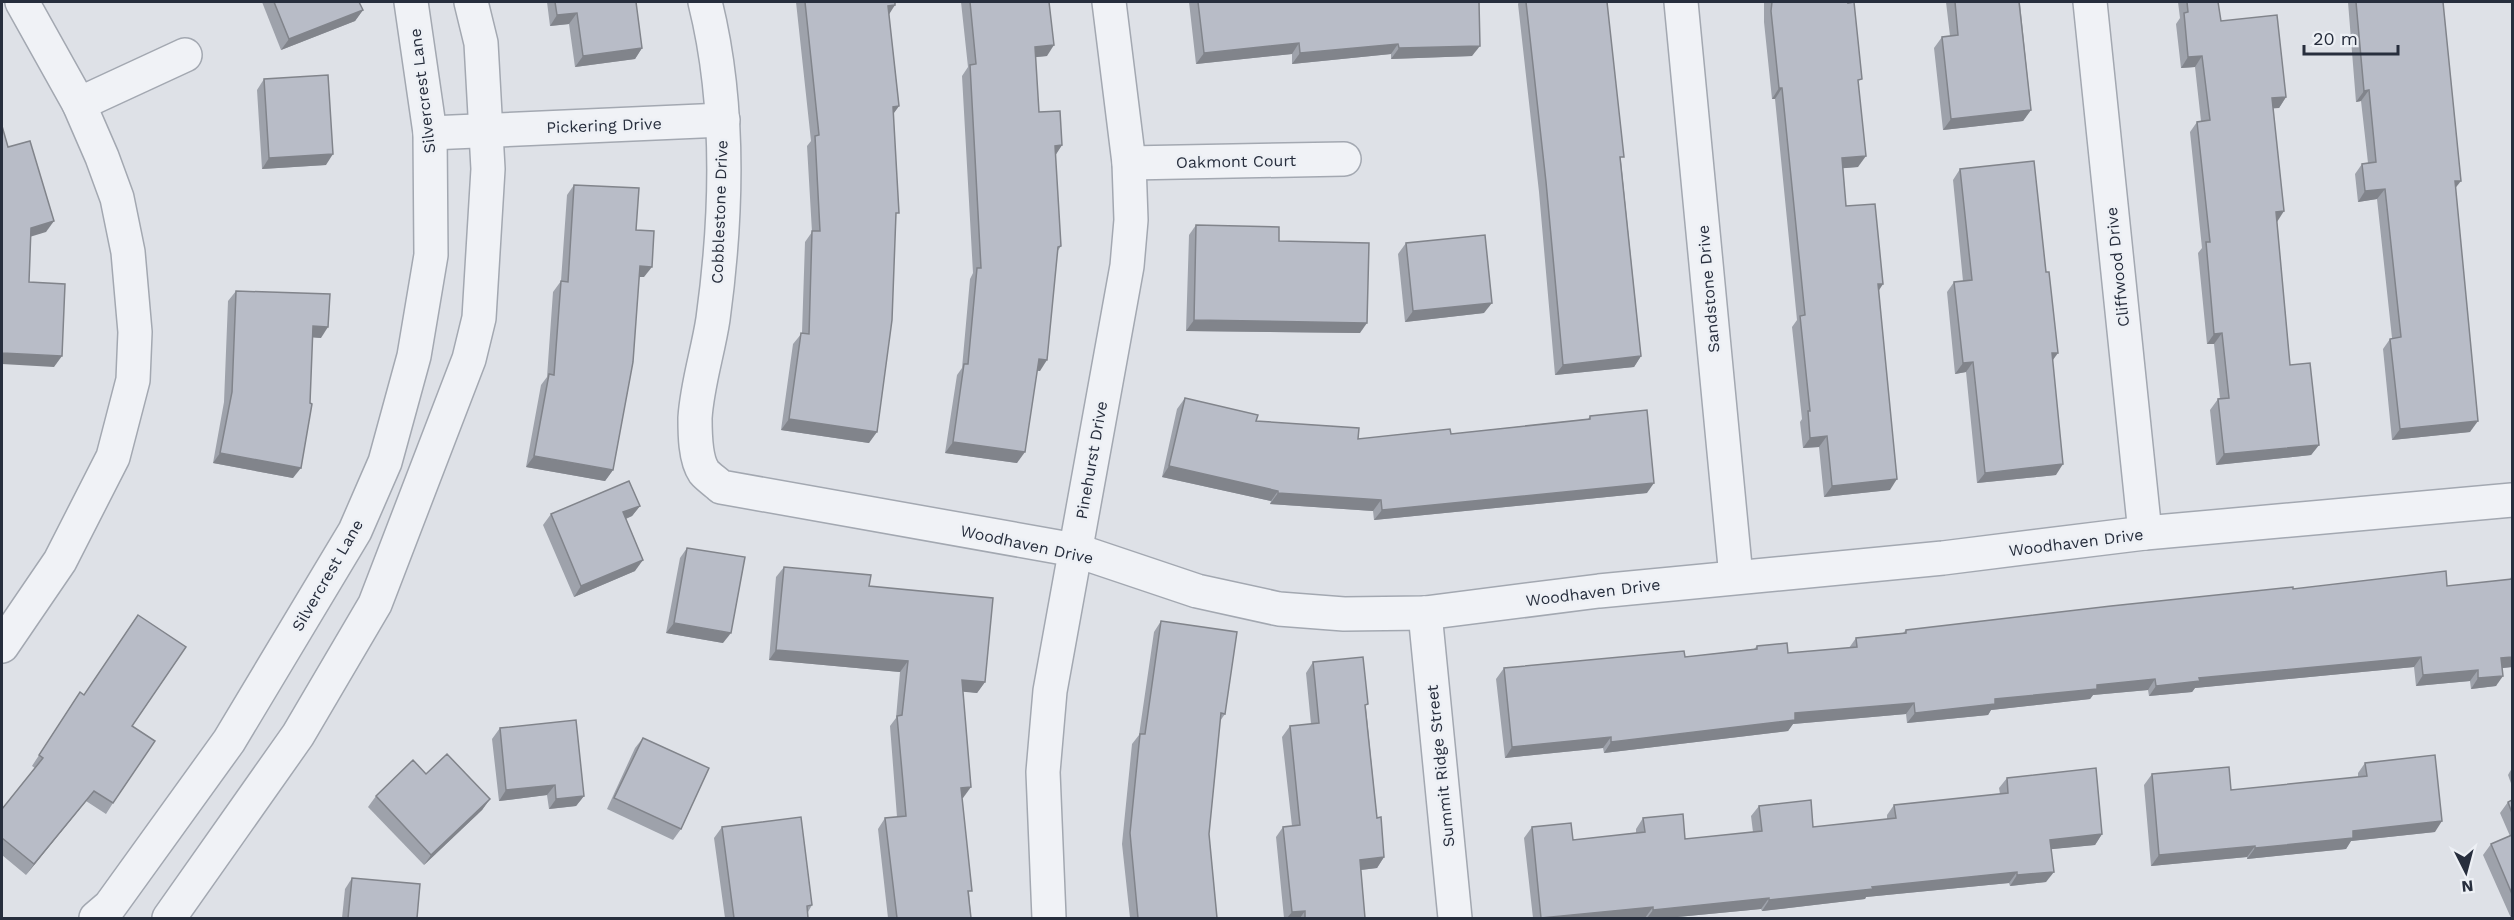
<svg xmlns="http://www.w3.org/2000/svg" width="2514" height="920" font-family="'Work Sans',sans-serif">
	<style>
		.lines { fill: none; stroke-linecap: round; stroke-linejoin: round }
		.minor-casing { stroke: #a3a8b1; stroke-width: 36 }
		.minor { stroke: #f0f2f6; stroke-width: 33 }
		.wall { fill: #9ea2ab }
		.shaded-wall { fill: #81848b }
		.building { fill: #b8bcc7; stroke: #81848b; stroke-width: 1.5 }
		.labels { text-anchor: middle; stroke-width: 5; stroke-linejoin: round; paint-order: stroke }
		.street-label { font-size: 16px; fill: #272e3d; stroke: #edf0f5 }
	</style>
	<rect width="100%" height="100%" fill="#dee1e7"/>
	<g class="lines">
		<defs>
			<g id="minor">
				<path d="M 705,2 C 730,102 727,217 713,319 C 708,352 697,385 695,418 C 695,433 695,459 704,472 C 708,477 716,482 721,487 L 1075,550 L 1197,591 L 1279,609 L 1344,614 L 1425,613 L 1599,591 L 1943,558 L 2145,533 L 2512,500"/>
				<polyline points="1681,2 1736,577"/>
				<polyline points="2090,2 2145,533"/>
				<polyline points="79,104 185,55"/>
				<polyline points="430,133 723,120"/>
				<polyline points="1129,163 1344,159"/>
				<polyline points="1425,613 1455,918"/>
				<polyline points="2,646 60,561 113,457 133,380 135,332 128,252 117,198 102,157 79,104 22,2"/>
				<polyline points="96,918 110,906 229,741 355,531 385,462 414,356 431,255 430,133 411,2"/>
				<polyline points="169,918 298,735 375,604 469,359 479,318 488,169 481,43 471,2"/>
				<polyline points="1049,918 1043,772 1050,691 1127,266 1131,220 1129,163 1109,2"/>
			</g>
		</defs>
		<use href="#minor" class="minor-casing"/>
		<use href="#minor" class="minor"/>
	</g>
	<g class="wall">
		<polygon points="262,2 359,2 363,10 355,21 281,50"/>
		<polygon points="547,2 636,2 642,48 635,59 575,67 569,24 550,26"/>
		<polygon points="796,2 895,2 889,14 899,106 893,114 896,218 869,443 781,430 793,344 802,333 805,242 812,232 807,146 811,141"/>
		<polygon points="961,2 1049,2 1047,56 1035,57 1039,112 1062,145 1055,155 1061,246 1057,252 1040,371 1037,370 1017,463 945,453 957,375 962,368 970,279 973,273 962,76 968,67"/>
		<polygon points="1189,2 1479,2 1472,56 1391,59 1391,54 1292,64 1292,54 1196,64"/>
		<polygon points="1519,2 1607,2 1621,161 1641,356 1634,367 1555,375 1539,192 1518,4"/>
		<polygon points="1764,2 1848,2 1858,86 1858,167 1843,168 1846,206 1878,290 1890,490 1824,497 1819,447 1803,448 1800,422 1802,419 1792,327 1797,320 1775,99 1772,99 1764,22"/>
		<polygon points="1946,2 2021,2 2020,3 2031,110 2023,121 1943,130 1934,48 1942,37 1950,36"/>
		<polygon points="2178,2 2218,2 2221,21 2286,97 2279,108 2273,108 2277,222 2290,365 2319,445 2311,455 2216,465 2210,410 2218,399 2220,399 2214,344 2207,344 2198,253 2202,248 2190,132 2197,122 2201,121 2195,67 2181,68 2176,24 2180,18"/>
		<polygon points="2348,2 2443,2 2470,432 2392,440 2383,349 2390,339 2392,338 2377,199 2358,202 2355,174 2362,164 2368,163 2361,101 2356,102"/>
		<polygon points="264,79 326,165 262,169 257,90"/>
		<polygon points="1960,169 2052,361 2056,475 1977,483 1966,372 1955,374 1947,292 1954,282 1963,281 1953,180"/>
		<polygon points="574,185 636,230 644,277 639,277 613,470 605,481 526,467 541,385 547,377 553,292 561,281 567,195"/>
		<polygon points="1196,225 1360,333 1186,331 1189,235"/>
		<polygon points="1406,243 1484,313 1405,322 1398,254"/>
		<polygon points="236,291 321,338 313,337 293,478 213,463 224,402 228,301"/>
		<polygon points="1185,398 1256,421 1358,439 1451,434 1588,419 1590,416 1647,493 1374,520 1373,511 1270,504 1271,501 1162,477 1177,409"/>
		<polygon points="640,506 632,516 626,519 635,571 574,597 543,525 551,514"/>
		<polygon points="687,548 723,643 666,633 680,558"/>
		<polygon points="784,567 869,586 985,682 977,693 963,691 963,798 962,798 971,918 888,918 878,829 885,818 897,817 890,726 896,718 900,672 769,660 776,577"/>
		<polygon points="2512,576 2512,667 2502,668 2496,686 2471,689 2470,681 2416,686 2414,667 2195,688 2192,692 2149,696 2148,690 2093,695 2090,699 1991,710 1988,715 1907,723 1906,714 1793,724 1788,731 1604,753 1603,748 1505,758 1496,679 1504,668 1685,657 1754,649 1757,646 1788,653 1849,648 1856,638 1903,633 1906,630 2293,589 2447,586 2509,580"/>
		<polygon points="1161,621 1225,714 1220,721 1209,834 1217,918 1130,918 1122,844 1132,744 1139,735 1154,632"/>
		<polygon points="1313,662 1366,708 1377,818 1384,857 1377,868 1361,870 1365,918 1284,918 1276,837 1283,827 1292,826 1282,737 1290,726 1311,724 1306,673"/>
		<polygon points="73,703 132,726 113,803 106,814 86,801 26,875 2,855 2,809 35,768 32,766"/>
		<polygon points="500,728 584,796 576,806 549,809 547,795 499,801 492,739"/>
		<polygon points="643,738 681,829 673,840 607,809 635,748"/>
		<polygon points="2365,763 2435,832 2351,841 2346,849 2247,859 2247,857 2151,866 2144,785 2152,774 2231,790 2358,777 2358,773"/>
		<polygon points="2512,768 2512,786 2508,775"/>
		<polygon points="426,774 490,799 482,810 424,865 368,807 376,796"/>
		<polygon points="2007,778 2102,834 2095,845 2051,849 2046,882 2010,886 2009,883 1866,897 1865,899 1762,911 1761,909 1667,918 1533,918 1524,838 1532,827 1573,840 1636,833 1636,829 1643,818 1685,839 1753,832 1751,816 1759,806 1813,827 1887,819 1887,815 1894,805 2000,794 1999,788"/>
		<polygon points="2512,800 2512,918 2511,918 2483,855 2491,844 2510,836 2500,813 2508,802"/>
		<polygon points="722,827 812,905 808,912 808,918 725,918 714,838"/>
		<polygon points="352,878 417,918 342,918 345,889"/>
	</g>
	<g class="shaded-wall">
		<polygon points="895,5 888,16 888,6"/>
		<polygon points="363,10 355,21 281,50 289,39"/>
		<polygon points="577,13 569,24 550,26 557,15"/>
		<polygon points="1299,43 1292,54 1196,64 1204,53"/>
		<polygon points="1398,44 1391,54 1292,64 1300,53"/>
		<polygon points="1054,45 1047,56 1027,58 1035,47"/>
		<polygon points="1480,46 1472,56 1391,59 1399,48"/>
		<polygon points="642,48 635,59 575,67 583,56"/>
		<polygon points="2202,56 2195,67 2181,68 2188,57"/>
		<polygon points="1779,88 1782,88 1775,99 1772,99"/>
		<polygon points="2369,90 2361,101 2356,102 2364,91"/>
		<polygon points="2286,97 2279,108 2265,109 2272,98"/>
		<polygon points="899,106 891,117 893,107"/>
		<polygon points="2031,110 2023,121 1943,130 1951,119"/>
		<polygon points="1062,145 1055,156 1055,146"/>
		<polygon points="333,154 326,165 262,169 269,158"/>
		<polygon points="1866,156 1858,167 1834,169 1842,158"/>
		<polygon points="2455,181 2461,181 2453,191"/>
		<polygon points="2385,189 2377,199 2358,202 2365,191"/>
		<polygon points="2284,211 2277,222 2276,212"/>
		<polygon points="54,221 46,232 23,239 31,228"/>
		<polygon points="640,266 652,267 644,277 632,277"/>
		<polygon points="1878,284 1883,284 1876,295"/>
		<polygon points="1492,303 1484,313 1405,322 1413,311"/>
		<polygon points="1194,320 1367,323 1360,333 1186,331"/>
		<polygon points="313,326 328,327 321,338 306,337"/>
		<polygon points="2222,333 2214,344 2207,344 2214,334"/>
		<polygon points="2,353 62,356 54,367 2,364"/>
		<polygon points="2052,353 2058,353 2050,364"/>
		<polygon points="1641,356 1634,367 1555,375 1563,365"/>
		<polygon points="1039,359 1047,360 1040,371 1031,370"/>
		<polygon points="1973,362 1966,372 1955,374 1963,363"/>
		<polygon points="789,419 877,432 869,443 781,430"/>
		<polygon points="2478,421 2470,432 2392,440 2400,429"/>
		<polygon points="1827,436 1819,447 1803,448 1810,438"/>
		<polygon points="953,442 1025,452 1017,463 945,453"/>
		<polygon points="2319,445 2311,455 2216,465 2224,454"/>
		<polygon points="220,453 301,468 293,478 213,463"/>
		<polygon points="534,456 613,470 605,481 526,467"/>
		<polygon points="2063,464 2056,475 1977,483 1985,473"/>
		<polygon points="1169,466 1278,491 1271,501 1162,477"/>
		<polygon points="1897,479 1890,490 1824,497 1832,486"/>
		<polygon points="1654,483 1647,493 1374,520 1382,510"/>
		<polygon points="1278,493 1381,500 1373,511 1270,504"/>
		<polygon points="640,506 632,516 615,523 623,512"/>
		<polygon points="643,560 635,571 574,597 581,586"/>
		<polygon points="674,623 731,633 723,643 666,633"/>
		<polygon points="776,650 908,661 900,672 769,660"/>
		<polygon points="2421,657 2414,667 2195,688 2192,692 2149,696 2156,686 2199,678"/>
		<polygon points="2512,657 2512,667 2494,669 2501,658"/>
		<polygon points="2478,670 2470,681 2416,686 2423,675"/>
		<polygon points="2503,676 2496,686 2471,689 2478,678"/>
		<polygon points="2155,679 2148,690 2093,695 2090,699 1991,710 1988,715 1907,723 1915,713 1995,699 2097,685"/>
		<polygon points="962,680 985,682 977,693 955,691"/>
		<polygon points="1914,703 1906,714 1793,724 1788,731 1604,753 1611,742 1795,713"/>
		<polygon points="1611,737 1603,748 1505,758 1512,747"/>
		<polygon points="555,785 547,795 499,801 506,790"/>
		<polygon points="971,787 963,798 954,798 961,788"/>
		<polygon points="94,791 86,801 26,875 34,864"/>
		<polygon points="584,796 576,806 549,809 556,799"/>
		<polygon points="490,799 482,810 424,865 431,855"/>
		<polygon points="2442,821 2435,832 2351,841 2346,849 2247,859 2255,848 2353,831"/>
		<polygon points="2102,834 2095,845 2043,850 2050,840"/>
		<polygon points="2255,846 2247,857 2151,866 2159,855"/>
		<polygon points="1384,857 1377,868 1352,871 1360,860"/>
		<polygon points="2017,872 2009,883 1866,897 1865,899 1762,911 1769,900 1872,887"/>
		<polygon points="2054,872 2046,882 2010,886 2017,875"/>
		<polygon points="1769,898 1761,909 1667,918 1647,918 1653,910"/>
		<polygon points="1653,907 1645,918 1542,918"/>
		<polygon points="1305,911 1300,918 1287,918 1292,912"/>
	</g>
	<g class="building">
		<polygon points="274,2 359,2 363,10 289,39"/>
		<polygon points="555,2 636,2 642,48 583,56 577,13 557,15"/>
		<polygon points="805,2 895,2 895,5 888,6 899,106 893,107 899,213 896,213 892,320 877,432 789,419 801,333 809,334 812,231 820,231 815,136 819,135"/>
		<polygon points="970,2 1049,2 1054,45 1035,47 1039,112 1060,111 1062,145 1055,146 1061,246 1058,247 1047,360 1039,359 1025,452 953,442 964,364 968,364 977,268 981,268 970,65 976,64"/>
		<polygon points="1198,2 1479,2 1480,46 1399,48 1398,44 1300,53 1299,43 1204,53"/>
		<polygon points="1526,2 1607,2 1624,157 1620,157 1641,356 1563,365 1546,182"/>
		<polygon points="1772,2 1848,2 1848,3 1854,2 1862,79 1858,80 1866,156 1842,158 1846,206 1875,204 1883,284 1878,284 1897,479 1832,486 1827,436 1810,438 1808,411 1810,411 1800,316 1805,315 1782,88 1779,88 1771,11"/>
		<polygon points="1955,2 2019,2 2031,110 1951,119 1942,37 1958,35"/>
		<polygon points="2187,2 2218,2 2221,21 2277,15 2286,97 2272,98 2284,211 2276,212 2290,365 2310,363 2319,445 2224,454 2218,399 2229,398 2222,333 2214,334 2206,242 2210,242 2197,122 2210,120 2202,56 2188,57 2184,13 2188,12"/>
		<polygon points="2356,2 2443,2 2461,181 2455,181 2478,421 2400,429 2390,339 2401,337 2385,189 2365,191 2362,164 2376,162 2369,90 2364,91"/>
		<polygon points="328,75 333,154 269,158 264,79"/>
		<polygon points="2,126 8,147 30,141 54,221 31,228 29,282 65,284 62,356 2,353"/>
		<polygon points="2034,161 2046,272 2049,272 2058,353 2052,353 2063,464 1985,473 1973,362 1963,363 1954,282 1972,280 1960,169"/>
		<polygon points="574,185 639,188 636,230 654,231 652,267 640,266 633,362 613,470 534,456 549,374 554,375 561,281 568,282"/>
		<polygon points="1196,225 1279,227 1279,241 1369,243 1367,323 1194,320"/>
		<polygon points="1485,235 1492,303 1413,311 1406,243"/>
		<polygon points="236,291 330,294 328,327 313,326 310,403 312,404 301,468 220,453 232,392"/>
		<polygon points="1185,398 1258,415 1256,421 1359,428 1358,439 1450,429 1451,434 1590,419 1590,416 1647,410 1654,483 1382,510 1381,500 1278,493 1278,491 1169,466"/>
		<polygon points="629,481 640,506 623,512 643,560 581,586 551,514"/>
		<polygon points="687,548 745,557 731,633 674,623"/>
		<polygon points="784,567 871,575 869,586 993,598 985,682 962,680 971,787 961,788 972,891 968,891 971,918 897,918 885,818 906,816 897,716 902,715 908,661 776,650"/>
		<polygon points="2446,571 2447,586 2512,579 2512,576 2512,657 2501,658 2503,676 2478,678 2478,670 2423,675 2421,657 2199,678 2200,681 2156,686 2155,679 2097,685 2097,689 1995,699 1995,704 1915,713 1914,703 1795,713 1795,720 1611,742 1611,737 1512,747 1504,668 1684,651 1685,657 1757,649 1757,646 1787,643 1788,653 1857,647 1856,638 1906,633 1906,630 2111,606 2293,587 2293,589"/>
		<polygon points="138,615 186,647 132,726 155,741 113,803 94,791 34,864 2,838 2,809 43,758 39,755 80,692 84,695"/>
		<polygon points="1161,621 1237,632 1225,714 1221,713 1209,834 1217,918 1138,918 1130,833 1140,734 1145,734"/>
		<polygon points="1363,657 1368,704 1365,705 1377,818 1381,817 1384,857 1360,860 1365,918 1305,918 1305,911 1292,912 1283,827 1300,825 1290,726 1319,723 1313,662"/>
		<polygon points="576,720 584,796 556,799 555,785 506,790 500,728"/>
		<polygon points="643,738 709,768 681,829 614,798"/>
		<polygon points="447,754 490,799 431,855 376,796 413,760 426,774"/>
		<polygon points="2435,755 2442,821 2353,831 2353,838 2255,848 2255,846 2159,855 2152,774 2229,767 2231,790 2367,776 2365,763"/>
		<polygon points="2096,768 2102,834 2050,840 2054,872 2017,875 2017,872 1872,887 1873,889 1769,900 1769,898 1653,910 1653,907 1541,918 1532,827 1571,823 1573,840 1645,832 1643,818 1683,814 1685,839 1762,831 1759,806 1811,800 1813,827 1896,818 1894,805 2008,793 2007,778"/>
		<polygon points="2512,800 2512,813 2508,802"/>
		<polygon points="801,817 812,905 807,906 808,918 734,918 722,827"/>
		<polygon points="2512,835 2512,894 2491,844"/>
		<polygon points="352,878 420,884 417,918 348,918"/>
	</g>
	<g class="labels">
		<g class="street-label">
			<text transform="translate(422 91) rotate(-97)" y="6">Silvercrest Lane</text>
			<text transform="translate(604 125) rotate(-2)" y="6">Pickering Drive</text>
			<text transform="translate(1236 161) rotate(-1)" y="6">Oakmont Court</text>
			<text transform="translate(719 212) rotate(-88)" y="6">Cobblestone Drive</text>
			<text transform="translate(2117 267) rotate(-96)" y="6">Cliffwood Drive</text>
			<text transform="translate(1708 289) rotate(-95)" y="6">Sandstone Drive</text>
			<text transform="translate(1091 460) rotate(-80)" y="6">Pinehurst Drive</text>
			<text transform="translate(2076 542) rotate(-7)" y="6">Woodhaven Drive</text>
			<text transform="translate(1027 544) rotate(12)" y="6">Woodhaven Drive</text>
			<text transform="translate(327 575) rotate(-60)" y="6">Silvercrest Lane</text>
			<text transform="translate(1593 592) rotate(-7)" y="6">Woodhaven Drive</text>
			<text transform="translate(1440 766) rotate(-96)" y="6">Summit Ridge Street</text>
		</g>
	</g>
	<rect width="2514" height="920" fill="none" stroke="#272e3d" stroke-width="6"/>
	<g transform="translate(2466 872) rotate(174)" stroke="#edf0f5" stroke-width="4.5" paint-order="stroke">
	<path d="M0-4.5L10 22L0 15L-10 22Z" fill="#272e3d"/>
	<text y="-9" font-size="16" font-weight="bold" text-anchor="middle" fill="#272e3d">N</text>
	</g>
	<path d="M2304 45v9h94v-9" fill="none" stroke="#272e3d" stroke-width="3"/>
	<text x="2313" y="45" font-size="18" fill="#272e3d" stroke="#edf0f5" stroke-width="4.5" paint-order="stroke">20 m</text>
</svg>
